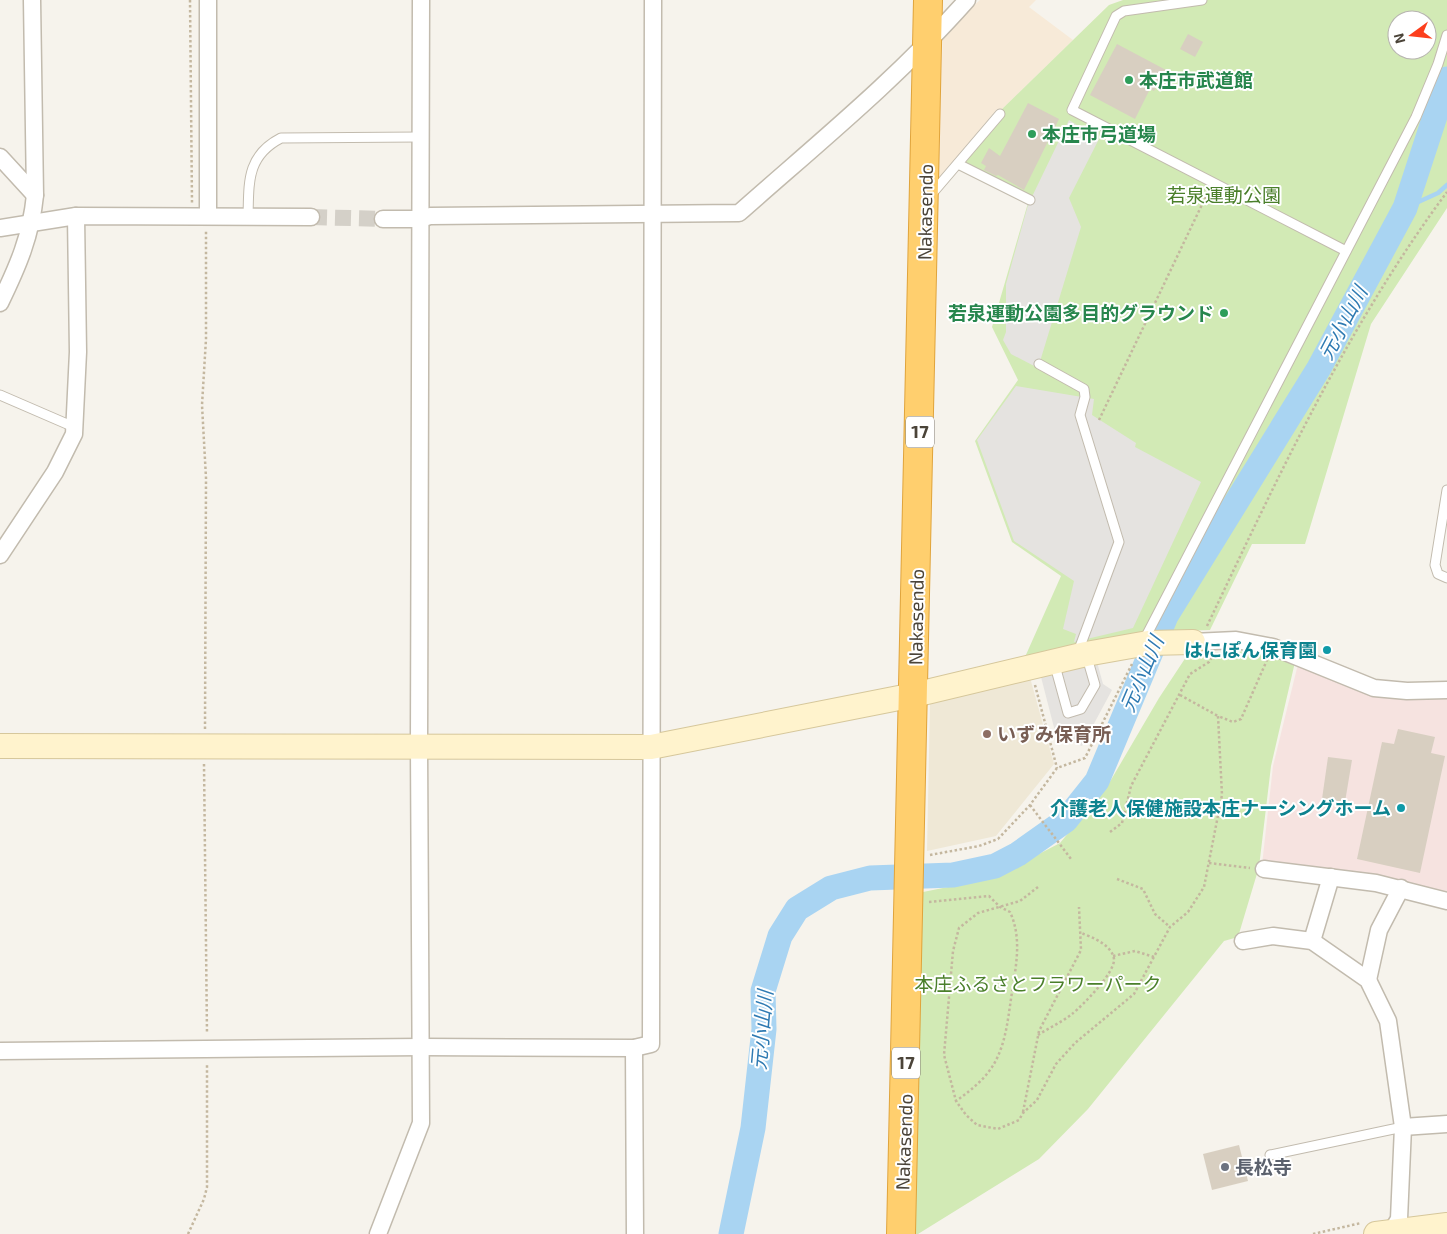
<svg xmlns="http://www.w3.org/2000/svg" width="1447" height="1234" font-family="'Exo 2','Noto Sans JP',sans-serif">
	<style>
		.commercial { fill: #f7ead8 }
		.education { fill: #efe8d6 }
		.medical { fill: #f6e3e0 }
		.green { fill: #d2eab5; fill-rule: evenodd }
		.parking { fill: #e5e3e0 }
		.lines { fill: none; stroke-linecap: round; stroke-linejoin: round }
		.stream { stroke: #a9d4f2; stroke-width: 4.5 }
		.river { stroke: #a9d4f2; stroke-width: 25 }
		.building { fill: #d8cfc1 }
		.street-tunnel { stroke: #d4d0c8; stroke-width: 16; stroke-dasharray: 16 8; stroke-linecap: butt }
		.lane-casing { stroke: #c2bbae; stroke-width: 11 }
		.street-casing { stroke: #c2bbae; stroke-width: 19 }
		.secondary-casing { stroke: #d6c79b; stroke-width: 26 }
		.highway-casing { stroke: #e0a43c; stroke-width: 30 }
		.path { stroke: #c4b79f; stroke-width: 2.5; stroke-dasharray: 2.5 2.5; stroke-linecap: butt }
		.lane { stroke: #fff; stroke-width: 9 }
		.street { stroke: #fff; stroke-width: 16 }
		.secondary { stroke: #fff3cd; stroke-width: 24 }
		.highway { stroke: #ffcf6e; stroke-width: 28 }
		.leisure-dot { fill: #2e9e5b; stroke: #fff; stroke-width: 2 }
		.culture-dot { fill: #0f9aa8; stroke: #fff; stroke-width: 2 }
		.education-dot { fill: #8d6e63; stroke: #fff; stroke-width: 2 }
		.worship-dot { fill: #6b7280; stroke: #fff; stroke-width: 2 }
		.labels { text-anchor: middle; stroke-width: 4; stroke-linejoin: round; paint-order: stroke }
		.shield { fill: #fff; stroke: #817c74; stroke-width: 1 }
		.shield-label { font-size: 18px; font-weight: bold; fill: #4b4439 }
		.leisure-label { font-size: 19px; font-weight: bold; fill: #27864d; stroke: #fff; text-anchor: start }
		.park-label { font-size: 19px; fill: #4a7f2a; stroke: #fff }
		.street-label { font-size: 19px; fill: #4b4439; stroke: #fff }
		.culture-label { font-size: 19px; font-weight: bold; fill: #0d838f; stroke: #fff; text-anchor: end }
		.education-label { font-size: 19px; font-weight: bold; fill: #785e54; stroke: #fff; text-anchor: start }
		.worship-label { font-size: 19px; font-weight: bold; fill: #5b616d; stroke: #fff; text-anchor: start }
		.water-label { font-size: 20px; font-style: italic; fill: #2e7ab2; stroke: #fff }
	</style>
	<rect width="100%" height="100%" fill="#f6f3ec"/>
	<polygon class="commercial" points="980,0 1036,0 1029,7 1073,40 1000,111 997,109 937,182 943,33"/>
	<polygon class="education" points="1029,674 1054,764 996,836 927,851 930,704 936,698"/>
	<polygon class="medical" points="1298,664 1447,697 1447,896 1262,865 1273,766"/>
	<g class="green">
		<path d="M 1123,0 L 1447,0 L 1447,208 L 1371,324 L 1305,544 L 1252,544 L 1210,630 L 1151,632 L 1025,657 L 1061,576 L 1012,542 L 975,441 L 1018,380 L 992,327 L 1030,196 L 962,163 L 1000,111 L 1109,5 ZM 1397,20 L 1427,20 L 1427,50 L 1397,50 Z"/>
		<polygon points="1253,651 1295,662 1271,766 1259,867 1238,937 1224,941 1088,1109 1039,1159 918,1234 911,1234 923,892 958,885 1014,867 1060,843 1108,785 1159,698 1188,654"/>
	</g>
	<g class="parking">
		<polygon points="1069,120 1099,139 1069,198 1081,227 1038,368 1011,354 1003,340 1006,332 1006,284 1028,205"/>
		<polygon points="1016,386 1094,399 1092,415 1136,443 1135,447 1201,482 1133,628 1074,642 1076,634 1063,629 1074,581 1014,541 977,440"/>
		<polygon points="1097,662 1103,684 1112,690 1082,746 1070,741 1058,743 1041,677"/>
	</g>
	<g class="lines">
		<polyline class="stream" points="1405,208 1438,193 1447,185"/>
		<polyline class="river" points="731,1234 753,1128 764,1029 763,991 780,936 797,909 831,888 870,878 953,875 995,866 1018,854 1066,820 1097,781 1166,616 1319,368 1405,208 1447,79"/>
	</g>
	<g class="building">
		<polygon points="1188,34 1203,42 1195,57 1180,49"/>
		<polygon points="1117,44 1166,70 1154,91 1150,89 1135,119 1090,95"/>
		<polygon points="1028,103 1059,119 1024,190 998,175 996,176 984,170 986,166 981,163 989,148 1000,156"/>
		<polygon points="1398,729 1435,737 1431,753 1445,756 1420,873 1357,859 1382,742 1394,744"/>
		<polygon points="1328,757 1352,760 1345,802 1322,799"/>
		<polygon points="1239,1145 1248,1181 1212,1190 1203,1154"/>
	</g>
	<g class="lines">
		<polyline class="street-tunnel" points="311,217 383,219"/>
		<defs>
			<g id="lane">
				<polyline points="1202,0 1124,11 1116,16 1072,110 1346,251"/>
				<polyline points="958,164 1030,200"/>
				<polyline points="930,196 1000,114"/>
				<path d="M 248,218 C 249,183 246,156 281,138 L 420,137"/>
				<polyline points="1039,364 1084,389 1085,397 1080,415 1119,542 1078,652"/>
				<polyline points="0,395 74,427"/>
				<polyline points="1447,490 1435,565 1438,574 1447,578"/>
				<polyline points="1143,642 1416,117 1438,64 1447,35"/>
				<polyline points="1054,662 1068,713 1081,709 1095,685 1086,654"/>
				<polyline points="1270,1155 1403,1127"/>
			</g>
			<g id="street">
				<polyline points="208,0 208,216"/>
				<polyline points="0,157 35,195"/>
				<path d="M 383,219 L 421,219 L 430,216 L 739,213 C 817,144 897,79 967,0"/>
				<polyline points="0,228 76,216 311,217"/>
				<path d="M 0,303 C 18,266 31,236 35,195 L 32,0"/>
				<polyline points="0,555 55,472 74,434 78,352 76,216"/>
				<polyline points="1193,642 1236,640 1273,647 1374,688 1407,691 1447,690"/>
				<polyline points="1264,869 1376,883 1447,901"/>
				<polyline points="1243,941 1273,936 1312,941 1368,980 1388,1021 1403,1127 1399,1219 1390,1234"/>
				<polyline points="1312,941 1331,877"/>
				<polyline points="1368,980 1379,930 1401,888"/>
				<polyline points="634,1048 635,1234"/>
				<polyline points="0,1051 422,1047 634,1048 651,1044 653,0"/>
				<polyline points="1403,1127 1447,1124"/>
				<polyline points="378,1234 421,1123 419,746 421,0"/>
			</g>
			<g id="secondary">
				<polyline points="0,746 651,747 914,695 1086,654 1148,643 1193,642"/>
				<polyline points="1376,1234 1447,1225"/>
			</g>
			<polyline id="highway" points="901,1234 928,0"/>
		</defs>
		<use href="#lane" class="lane-casing"/>
		<use href="#street" class="street-casing"/>
		<use href="#secondary" class="secondary-casing"/>
		<use href="#highway" class="highway-casing"/>
		<g class="path">
			<polyline points="190,0 192,203"/>
			<polyline points="1099,420 1208,192"/>
			<path d="M 1207,626 C 1278,477 1348,325 1447,192"/>
			<polyline points="1035,685 1057,768"/>
			<polyline points="1180,695 1218,716"/>
			<polyline points="205,729 206,478 202,405 206,339 206,230"/>
			<polyline points="204,764 207,1034"/>
			<polyline points="1030,805 1071,859"/>
			<polyline points="1110,832 1122,823 1131,786 1190,674 1209,662 1212,657"/>
			<polyline points="930,855 979,846 998,839 1030,805 1057,768 1085,758 1132,664"/>
			<polyline points="1209,863 1250,868"/>
			<polyline points="1117,879 1143,889 1155,914 1170,927"/>
			<polyline points="1038,887 1020,901 978,913 959,928 953,951 944,1055 956,1101 966,1115 977,1125 998,1129 1019,1120 1023,1113 1037,1100 1056,1064 1075,1043 1134,994 1170,927 1188,912 1204,887 1222,795 1218,716 1233,722 1241,719 1267,660"/>
			<path d="M 929,902 L 989,896 L 1000,907 L 1010,912 C 1023,940 1015,970 1011,999 C 1008,1019 1006,1038 998,1056 C 990,1075 973,1089 956,1101"/>
			<polyline points="1113,956 1135,951 1154,957"/>
			<path d="M 1038,1035 C 1049,1028 1062,1022 1072,1014 C 1083,1005 1115,973 1114,959 C 1112,945 1092,937 1081,933"/>
			<polyline points="1023,1112 1039,1031 1081,950 1079,907"/>
			<polyline points="188,1234 204,1199 207,1187 207,1064"/>
			<polyline points="1313,1234 1361,1223"/>
		</g>
		<use href="#lane" class="lane"/>
		<use href="#street" class="street"/>
		<use href="#secondary" class="secondary"/>
		<use href="#highway" class="highway"/>
	</g>
	<g class="leisure-dot">
		<circle cx="1129" cy="80" r="5"/>
		<circle cx="1032" cy="134" r="5"/>
		<circle cx="1224" cy="313" r="5"/>
	</g>
	<g class="culture-dot">
		<circle cx="1327" cy="650" r="5"/>
		<circle cx="1401" cy="808" r="5"/>
	</g>
	<circle class="education-dot" cx="987" cy="734" r="5"/>
	<circle class="worship-dot" cx="1225" cy="1167" r="5"/>
	<g class="labels">
		<g class="shield">
			<rect x="906" y="416.5" width="28" height="31" rx="4"/>
			<rect x="892" y="1047.5" width="28" height="31" rx="4"/>
		</g>
		<g class="shield-label">
			<text x="920" y="438">17</text>
			<text x="906" y="1069">17</text>
		</g>
		<g class="leisure-label">
			<text x="1139" y="87">本庄市武道館</text>
			<text x="1042" y="141">本庄市弓道場</text>
			<text x="1214" y="320" text-anchor="end">若泉運動公園多目的グラウンド</text>
		</g>
		<g class="park-label">
			<text x="1224" y="202">若泉運動公園</text>
			<text x="1038" y="991">本庄ふるさとフラワーパーク</text>
		</g>
		<g class="street-label">
			<text transform="translate(925 212) rotate(-89)" y="7">Nakasendo</text>
			<text transform="translate(916 617) rotate(-89)" y="7">Nakasendo</text>
			<text transform="translate(904 1142) rotate(-88)" y="7">Nakasendo</text>
		</g>
		<g class="culture-label">
			<text x="1317" y="657">はにぽん保育園</text>
			<text x="1391" y="815">介護老人保健施設本庄ナーシングホーム</text>
		</g>
		<g class="education-label">
			<text x="997" y="741">いずみ保育所</text>
		</g>
		<g class="worship-label">
			<text x="1235" y="1174">長松寺</text>
		</g>
		<g class="water-label">
			<text transform="translate(1343 323) rotate(-62)" y="7">元小山川</text>
			<text transform="translate(1142 674) rotate(-67)" y="7">元小山川</text>
			<text transform="translate(762 1030) rotate(-85)" y="7">元小山川</text>
		</g>
	</g>
	<g transform="translate(1412 35) rotate(255)"><circle r="24" fill="#ffffff" stroke="#b7b4b0"/>
	<path d="M0-4L9 19L0 12L-9 19Z" fill="#fc3f1d"/>
	<text y="-8" font-size="14" font-weight="bold" text-anchor="middle" fill="#4b4439">N</text>
	</g>
</svg>
